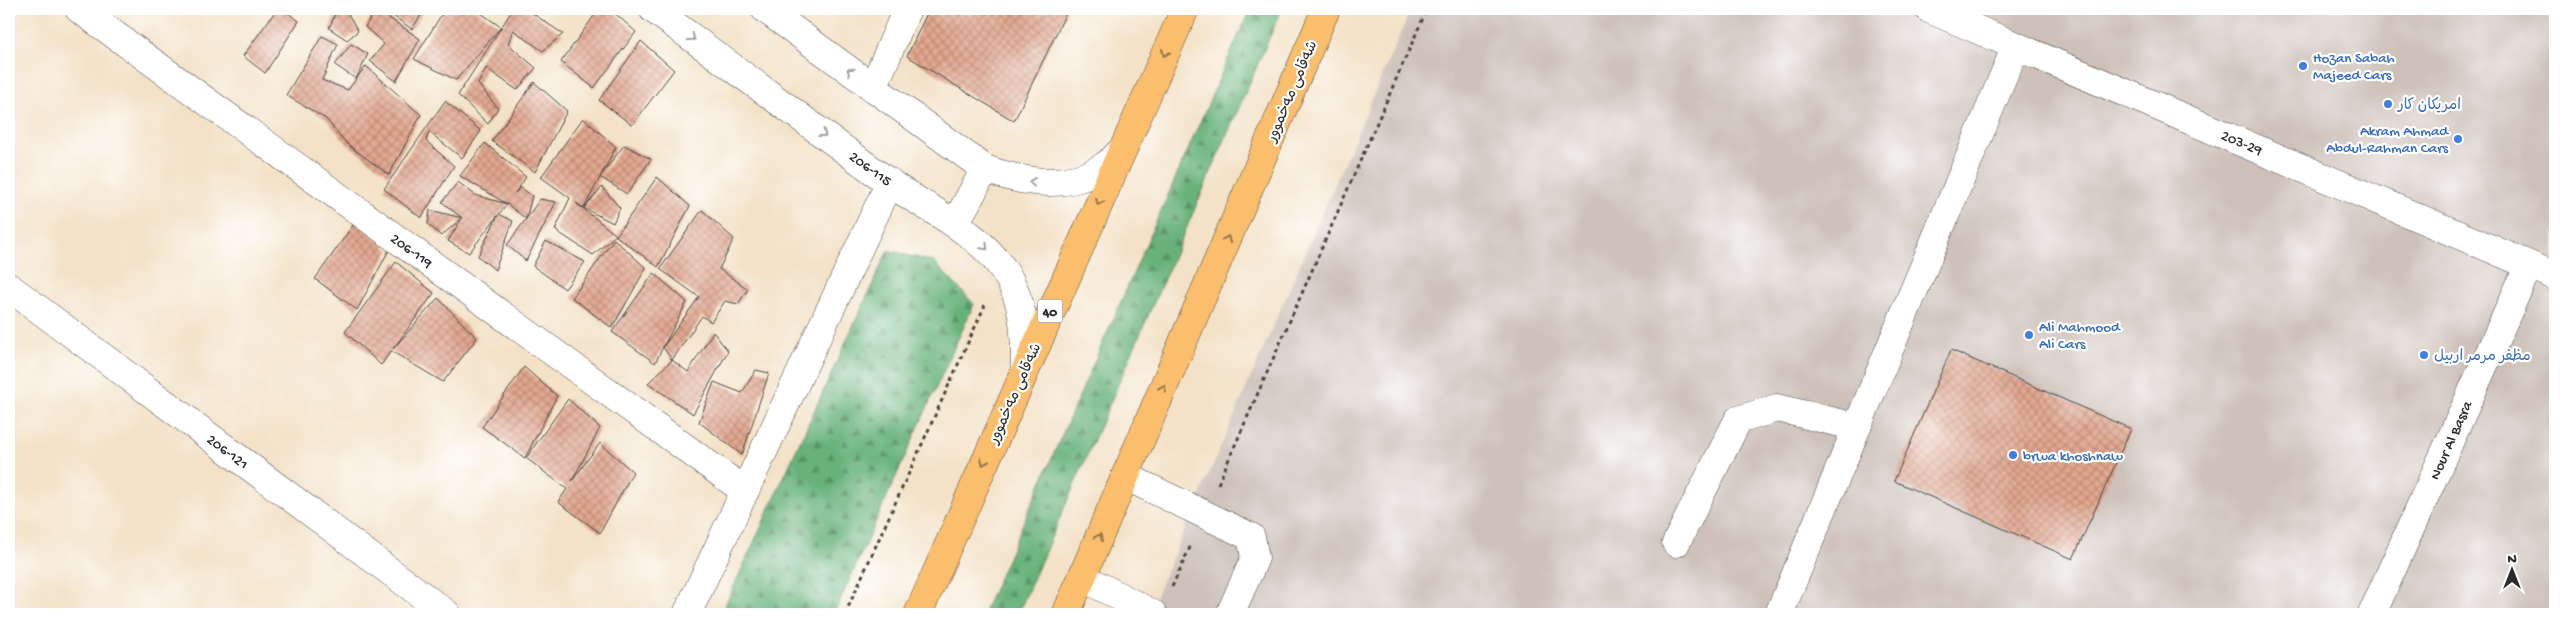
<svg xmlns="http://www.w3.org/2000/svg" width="2564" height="623" font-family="'Gochi Hand','Playpen Sans Arabic',sans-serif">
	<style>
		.industrial { fill: #cec1ba }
		.forest { fill: url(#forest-firs); stroke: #4a6e52 }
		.building { fill: url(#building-cross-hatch) }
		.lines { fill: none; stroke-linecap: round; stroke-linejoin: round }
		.minor-casing { stroke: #494642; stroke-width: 29 }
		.highway-casing { stroke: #494642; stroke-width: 29 }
		.path { stroke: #494642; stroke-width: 3; stroke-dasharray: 4 4; stroke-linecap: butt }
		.minor { stroke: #fff; stroke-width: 28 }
		.highway { stroke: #fabe6d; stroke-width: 28 }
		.oneway { stroke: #a0a0a0 }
		.oneway2 { stroke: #92744c }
		.shop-dot { fill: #3f7fe0; stroke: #fff; stroke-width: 2 }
		.labels { text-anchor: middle; stroke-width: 4.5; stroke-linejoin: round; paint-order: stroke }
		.shield { fill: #fff; stroke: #6b6b6b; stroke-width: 1 }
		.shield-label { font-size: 14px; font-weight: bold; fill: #2b2b2b }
		.shop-label { font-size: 15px; fill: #366cbe; stroke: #fff; text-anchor: start }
		.street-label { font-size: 15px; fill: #2b2b2b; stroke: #fff }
	</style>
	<defs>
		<pattern id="forest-firs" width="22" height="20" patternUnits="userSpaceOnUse" patternTransform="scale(1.25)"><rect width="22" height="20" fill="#68b27a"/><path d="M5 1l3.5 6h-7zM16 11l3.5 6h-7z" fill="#569164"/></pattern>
		<pattern id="building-cross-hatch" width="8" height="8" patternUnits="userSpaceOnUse" patternTransform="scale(1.25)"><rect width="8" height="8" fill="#e3a890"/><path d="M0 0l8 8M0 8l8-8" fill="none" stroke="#b88976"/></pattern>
	</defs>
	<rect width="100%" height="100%" fill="#fff"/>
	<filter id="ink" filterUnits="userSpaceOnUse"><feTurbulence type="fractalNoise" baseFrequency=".02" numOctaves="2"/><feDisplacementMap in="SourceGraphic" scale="10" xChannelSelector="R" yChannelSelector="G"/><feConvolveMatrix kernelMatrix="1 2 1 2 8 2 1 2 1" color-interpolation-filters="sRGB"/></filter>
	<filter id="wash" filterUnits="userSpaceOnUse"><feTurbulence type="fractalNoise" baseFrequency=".0096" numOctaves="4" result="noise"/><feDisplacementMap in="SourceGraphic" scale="20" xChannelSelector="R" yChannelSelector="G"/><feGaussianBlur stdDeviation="1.12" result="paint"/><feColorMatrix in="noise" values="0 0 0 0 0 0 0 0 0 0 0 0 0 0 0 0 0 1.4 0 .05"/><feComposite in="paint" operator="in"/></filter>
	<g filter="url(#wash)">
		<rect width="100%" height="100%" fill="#f3e2c7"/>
		<polygon class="industrial" points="1411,9 2555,9 2555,614 1148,614"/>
		<g class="forest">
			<polygon points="1250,9 1282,9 1018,614 983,614"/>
			<polygon points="888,250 934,262 974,304 834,614 721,614"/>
		</g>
		<g id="blocks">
			<g class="building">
				<polygon points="277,9 282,9 299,21 265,73 243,56"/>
				<polygon points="331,9 345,9 358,31 347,40 329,28 336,12"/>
				<polygon points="376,9 420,39 396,81 370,61 384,44 365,27"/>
				<polygon points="383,9 425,9 412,29"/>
				<polygon points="445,9 475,9 501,27 456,80 414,59"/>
				<polygon points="513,9 526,9 563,34 543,51 513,30 508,44 536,68 517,90 486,68 478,84 498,108 488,124 458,95"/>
				<polygon points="599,9 610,9 636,32 594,88 561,62"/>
				<polygon points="929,9 1068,9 1014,121 907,56"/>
				<polygon points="322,36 338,44 322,80 348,90 356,79 335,65 351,44 368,54 356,79 366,66 421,115 389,175 347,144 326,119 286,95"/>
				<polygon points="641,41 674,70 632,125 599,100"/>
				<polygon points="534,82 567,111 535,172 492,141"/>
				<polygon points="445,101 481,131 462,158 429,132 426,141 454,166 421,218 384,189"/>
				<polygon points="583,118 616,147 584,208 602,187 620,208 613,223 584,208 576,203 616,235 593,255 555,230 570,198 541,177"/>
				<polygon points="485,143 526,177 515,193 520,187 532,196 526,219 540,199 556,202 526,261 507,245 526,219 507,204 499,214 513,221 495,270 478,256 498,215 469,253 448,241 462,218 441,236 428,224 430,210 462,218 442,202 458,182 475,195 507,204 460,176"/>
				<polygon points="624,145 651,159 627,194 600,177"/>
				<polygon points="657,177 690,206 658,267 616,236"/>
				<polygon points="702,210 734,239 719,269 748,289 738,304 725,301 711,322 702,316 672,360 663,347 655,363 612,332 654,273 687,302 663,347 699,297 660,269"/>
				<polygon points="356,221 389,250 357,310 315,279"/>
				<polygon points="614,239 646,268 612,328 572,298"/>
				<polygon points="546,241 585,262 565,289 533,266"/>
				<polygon points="396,262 434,293 393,349 438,298 477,338 443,382 391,351 381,365 345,332"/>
				<polygon points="713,332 728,351 693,414 648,383 672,360 688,372"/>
				<polygon points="1951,350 2131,429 2073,559 1894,481"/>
				<polygon points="524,367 557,396 525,458 482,427"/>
				<polygon points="756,370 769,373 742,455 699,422 714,382 742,393"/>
				<polygon points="568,399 600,428 572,481 600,443 633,472 600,533 558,502 567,489 526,458"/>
			</g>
		</g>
	</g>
	<g filter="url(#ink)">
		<use href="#blocks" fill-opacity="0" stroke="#494642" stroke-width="1"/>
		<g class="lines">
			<defs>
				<g id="minor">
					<polyline points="79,9 745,491"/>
					<path d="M 653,9 C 731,66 809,124 887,181 C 928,210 974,228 1003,269 C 1025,301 1025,331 1025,367"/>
					<path d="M 765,9 L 985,169 C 1022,182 1067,191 1103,167 C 1110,163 1117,155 1123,149"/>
					<polyline points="1929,9 2555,276"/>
					<polyline points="873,88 907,9"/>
					<polyline points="955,224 985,169"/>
					<polyline points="9,287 447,614"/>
					<polyline points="1125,476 1251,537 1255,558 1230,614"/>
					<polyline points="1676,543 1738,420 1777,408 1857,427"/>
					<polyline points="1082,577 1153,614"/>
					<polyline points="687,614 890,182"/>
					<polyline points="1779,614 2016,46"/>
					<polyline points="2372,614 2529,265"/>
				</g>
				<g id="highway">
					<polyline points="918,614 1185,9"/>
					<polyline points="1066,614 1326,9"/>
				</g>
			</defs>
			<use href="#minor" class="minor-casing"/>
			<use href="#highway" class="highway-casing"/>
			<g class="path">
				<polyline points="1218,484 1427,9"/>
				<polyline points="1172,587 1191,545"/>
				<polyline points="845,614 985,305"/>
			</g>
			<use href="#minor" class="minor"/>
			<use href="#highway" class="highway"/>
		</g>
		<defs><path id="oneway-chevron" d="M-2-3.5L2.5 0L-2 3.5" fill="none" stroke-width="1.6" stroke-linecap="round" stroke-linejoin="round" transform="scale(1.25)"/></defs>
		<g class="oneway">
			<use href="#oneway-chevron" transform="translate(692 38) rotate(36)"/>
			<use href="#oneway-chevron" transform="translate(850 71) rotate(-144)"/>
			<use href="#oneway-chevron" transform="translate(823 134) rotate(36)"/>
			<use href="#oneway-chevron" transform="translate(1032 182) rotate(-173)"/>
			<use href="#oneway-chevron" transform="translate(985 247) rotate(45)"/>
		</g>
		<g class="oneway2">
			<use href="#oneway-chevron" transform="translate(1165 53) rotate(114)"/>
			<use href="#oneway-chevron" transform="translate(1099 202) rotate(114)"/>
			<use href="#oneway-chevron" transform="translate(1227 239) rotate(-67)"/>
			<use href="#oneway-chevron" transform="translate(1163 388) rotate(-67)"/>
			<use href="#oneway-chevron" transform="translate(984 462) rotate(113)"/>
			<use href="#oneway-chevron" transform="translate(1099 537) rotate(-67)"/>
		</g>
	</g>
	<g class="shop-dot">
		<circle cx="2303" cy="66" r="5"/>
		<circle cx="2388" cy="104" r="5"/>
		<circle cx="2458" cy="139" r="5"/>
		<circle cx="2029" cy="335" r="5"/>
		<circle cx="2424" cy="355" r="5"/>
		<circle cx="2013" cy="455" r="5"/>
	</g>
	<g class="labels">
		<rect class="shield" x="1037.5" y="299.5" width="25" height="23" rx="4"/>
		<g class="shield-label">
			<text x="1050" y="316">40</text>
		</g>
		<g class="shop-label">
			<text x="2313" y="62">Hozan Sabah<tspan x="2313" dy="17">Majeed Cars</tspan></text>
			<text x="2398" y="109">امريكان كار</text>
			<text x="2448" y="135" text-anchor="end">Akram Ahmad<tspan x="2448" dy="17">Abdul-Rahman Cars</tspan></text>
			<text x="2039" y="331">Ali Mahmood<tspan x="2039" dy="17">Ali Cars</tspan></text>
			<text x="2434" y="360">مظفر مرمر اربيل</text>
			<text x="2023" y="460">brwa khoshnaw</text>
		</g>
		<g class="street-label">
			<text transform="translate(1291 91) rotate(-67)" y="5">شەقامی مەخموور</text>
			<text transform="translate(2242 142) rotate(23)" y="5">203-29</text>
			<text transform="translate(871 168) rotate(36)" y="5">206-115</text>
			<text transform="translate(412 250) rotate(36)" y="5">206-119</text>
			<text transform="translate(1014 393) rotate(-66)" y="5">شەقامی مەخموور</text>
			<text transform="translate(2450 440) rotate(-66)" y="5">Nour Al Basra</text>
			<text transform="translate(228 451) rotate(37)" y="5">206-121</text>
		</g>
	</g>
	<rect width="2564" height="623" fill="none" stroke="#fff" stroke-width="30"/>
	<g transform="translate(2512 570)" stroke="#ffffff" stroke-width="4" paint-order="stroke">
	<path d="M0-4L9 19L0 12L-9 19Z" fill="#2b2b2b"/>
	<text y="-8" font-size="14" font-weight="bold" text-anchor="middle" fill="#2b2b2b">N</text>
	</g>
</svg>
